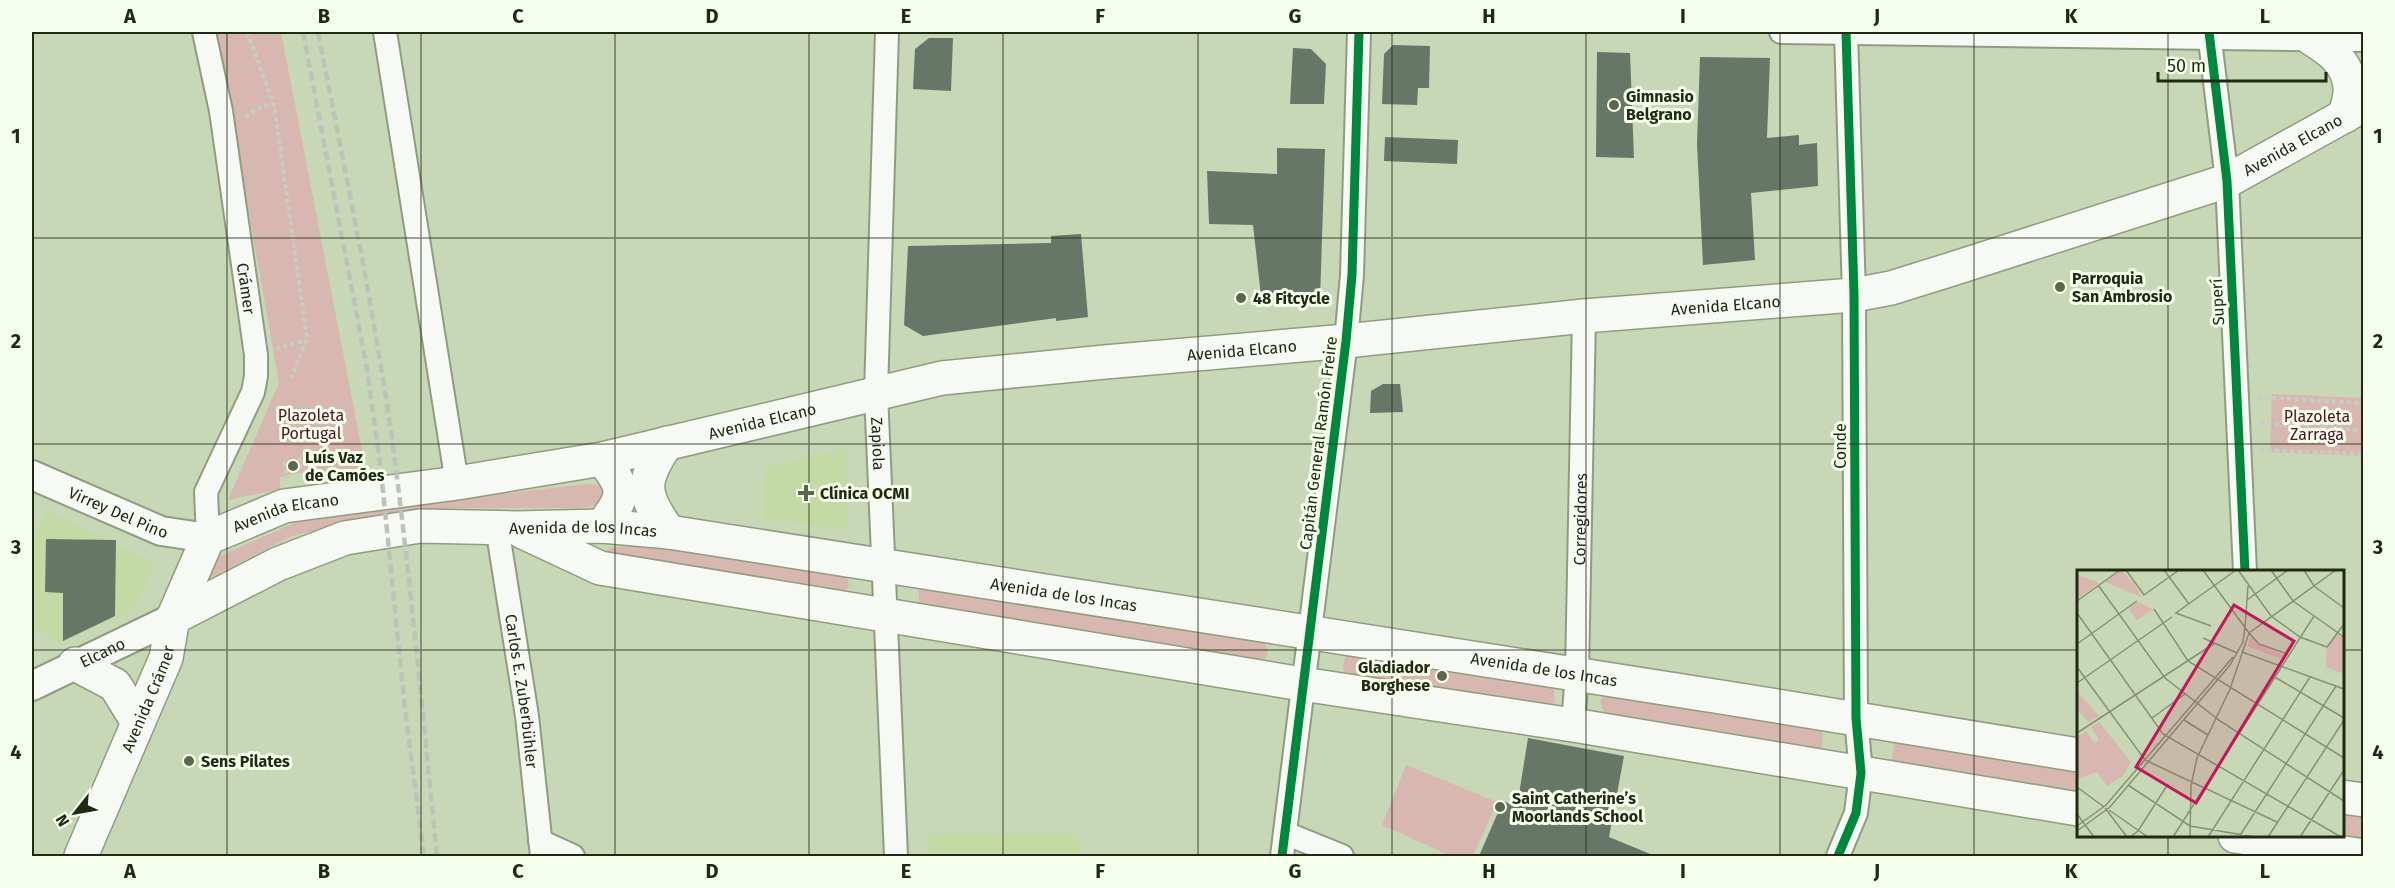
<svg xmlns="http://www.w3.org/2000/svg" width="2395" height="888" font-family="'Fira Sans',sans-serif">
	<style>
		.built { fill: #c3daa4 }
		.green { fill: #d7b7af }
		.building { fill: #677767 }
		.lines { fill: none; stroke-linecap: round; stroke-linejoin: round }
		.minor-casing { stroke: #909c81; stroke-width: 26 }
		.tertiary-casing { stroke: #909c81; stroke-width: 32 }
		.secondary-casing { stroke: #909c81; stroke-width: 36 }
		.path { stroke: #c8cdc3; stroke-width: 4; stroke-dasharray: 4.5 3; stroke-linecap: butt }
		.minor { stroke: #f7f9f4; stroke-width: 22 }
		.tertiary { stroke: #f7f9f4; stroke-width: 28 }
		.secondary { stroke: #f7f9f4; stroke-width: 33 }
		.rail { stroke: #bec2b8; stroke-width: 4.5; stroke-dasharray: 9 4.5; stroke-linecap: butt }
		.cycleway-casing { stroke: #f6feec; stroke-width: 13 }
		.cycleway { stroke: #00873e; stroke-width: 9 }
		.grid { fill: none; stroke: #202a12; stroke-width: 1.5; stroke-opacity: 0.55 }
		.poi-dot { fill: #5b674b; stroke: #f6feec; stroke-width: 2 }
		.labels { text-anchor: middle; stroke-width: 6; stroke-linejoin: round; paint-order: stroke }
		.poi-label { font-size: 16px; font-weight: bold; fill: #202a12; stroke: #f6feec; text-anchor: start }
		.street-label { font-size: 16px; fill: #202a12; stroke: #f6feec }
		.park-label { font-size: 16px; fill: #501125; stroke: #f6feec }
		.inset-road { fill: none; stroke: #859274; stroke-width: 1.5 }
		.view { fill: #c2185b; fill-opacity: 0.15; stroke: #c2185b; stroke-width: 3 }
		.inset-edge { fill: none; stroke: #202a12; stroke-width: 3 }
		.neatline { fill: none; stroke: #202a12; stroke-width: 2 }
		.grid-label { font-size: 20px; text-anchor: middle; font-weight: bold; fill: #202a12 }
	</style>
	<rect width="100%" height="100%" fill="#c8d7b5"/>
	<g class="built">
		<polygon points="846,448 848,530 764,518 765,468"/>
		<polygon points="46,511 155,563 134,609 60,643 32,627 32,542"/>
		<polygon points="929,834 1076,834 1083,856 930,856"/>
	</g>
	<g class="green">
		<polygon points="217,32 281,32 366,471 313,482 307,471 280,477 280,489 228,500 279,383"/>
		<polygon points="2272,394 2363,398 2363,456 2270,452"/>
		<path d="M 587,484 L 599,485 L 606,489 C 601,507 595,506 578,508 L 450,508 L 367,518 L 292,536 L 201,582 L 214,559 L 294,523 L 367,510 Z"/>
		<polygon points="643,544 846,572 849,585 844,593 607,554 609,548"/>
		<polygon points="918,586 1263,640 1268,650 1266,658 1257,665 920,611"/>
		<path d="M 1353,652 L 1537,679 L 1554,688 L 1555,702 L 1546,706 L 1351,680 C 1342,671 1341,667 1346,655 Z"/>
		<polygon points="1610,689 1823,725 1822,750 1605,717 1600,701"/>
		<polygon points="1895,740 2078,769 2078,794 1891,762"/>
		<polygon points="1406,765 1497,802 1473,856 1451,856 1382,825"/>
		<polygon points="2342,812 2363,816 2363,838 2343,835"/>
	</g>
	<g class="building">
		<polygon points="929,38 953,38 951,91 913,89 915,49"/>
		<polygon points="1393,45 1430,46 1429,88 1418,88 1417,105 1382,104 1384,54"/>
		<polygon points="1293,48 1311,49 1326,64 1324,104 1290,104"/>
		<polygon points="1597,52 1630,53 1634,158 1596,157"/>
		<polygon points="1700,57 1770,58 1767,138 1799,135 1799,145 1817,143 1818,186 1751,193 1755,260 1703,265 1697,144"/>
		<polygon points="1385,137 1458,140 1457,164 1384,161"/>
		<polygon points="1277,148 1325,149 1320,299 1262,305 1253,225 1209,224 1207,171 1277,174"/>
		<polygon points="1081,234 1088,317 1056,321 1056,318 923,336 904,325 908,246 1051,243 1051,236"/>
		<polygon points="1383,384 1400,384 1403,412 1370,413 1371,391"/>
		<polygon points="46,539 116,540 115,616 63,641 63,593 45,592"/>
		<polygon points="1528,738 1624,756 1609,837 1655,856 1479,856 1503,801 1517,807"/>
	</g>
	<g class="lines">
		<defs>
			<g id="minor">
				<path id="s1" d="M 204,32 L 221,111 L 256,355 L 256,376 L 253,392 L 206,492 L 208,538"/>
				<polyline points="385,32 457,483"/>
				<path id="s2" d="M 887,32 L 876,393 L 896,856"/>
				<polyline points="1781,32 2364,40"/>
				<polyline points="2209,32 2227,181 2245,572"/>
				<path id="s3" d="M 497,527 L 527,716 L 542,856"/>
				<path id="s4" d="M 1573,725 L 1577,673 L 1584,316"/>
				<polyline points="1285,833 1342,856"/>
				<polyline points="540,841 573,856"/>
				<polyline points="1282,856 1346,341 1352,275 1359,32"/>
				<polyline points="1838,856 1856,813 1861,773 1856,718 1854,295 1846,32"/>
			</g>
			<g id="tertiary">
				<path id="s5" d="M 32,475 L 161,531 L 208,538"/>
				<path id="s6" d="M 32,686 L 173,618"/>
			</g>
			<g id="secondary">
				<path d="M 2312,39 C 2330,50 2348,63 2350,87 C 2351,95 2347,107 2345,116"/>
				<path d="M 667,443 C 640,482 642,495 669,532"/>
				<path d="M 602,526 C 625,496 627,490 602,459"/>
				<polyline points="523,532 600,568 1302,684 1573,725 2078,809"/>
				<path id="s7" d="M 173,618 L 278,564 L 345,538 L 420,526 L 516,528 L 602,526 L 669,532 C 1139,607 1609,677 2078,755"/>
				<polyline points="75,664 115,685 137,721"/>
				<polyline points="2342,797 2364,800"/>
				<polyline points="2235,836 2364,856"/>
				<path id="s8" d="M 81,856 L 166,658 L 173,618 L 208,538 L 284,506 L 457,483 L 602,459 L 942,378 L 1105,362 L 1346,341 L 1584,316 L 1854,295 L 1891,288 L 1952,269 L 2227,181 L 2364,105"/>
			</g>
		</defs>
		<use href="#minor" class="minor-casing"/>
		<use href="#tertiary" class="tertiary-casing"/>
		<use href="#secondary" class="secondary-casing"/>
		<g class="path">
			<polyline points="247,32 274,105 307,339 291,378"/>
			<polyline points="245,117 262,106 274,105"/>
			<polyline points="276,349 306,340"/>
			<polyline points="2257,397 2361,403 2364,408"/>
			<circle cx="2315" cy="426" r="8"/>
			<polyline points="2260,423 2307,426"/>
			<polyline points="2323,427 2364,431"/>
			<polyline points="2260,450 2360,454 2364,448"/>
			<polyline points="299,457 303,477"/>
			<polyline points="284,462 287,479"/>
		</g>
		<use href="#minor" class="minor"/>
		<use href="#tertiary" class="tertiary"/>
		<use href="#secondary" class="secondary"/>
		<g class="rail">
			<polyline points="303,32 367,369 381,471 405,709 424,856"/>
			<path d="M 318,32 C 346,177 377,322 396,469 C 412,598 424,727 437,856"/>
		</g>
		<defs>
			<g id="cycleway">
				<polyline points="2209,32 2227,181 2245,572"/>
				<polyline points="1282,856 1346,341 1352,275 1359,32"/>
				<polyline points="1838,856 1856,813 1861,773 1856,718 1854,295 1846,32"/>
			</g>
		</defs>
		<use href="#cycleway" class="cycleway-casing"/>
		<use href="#cycleway" class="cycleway"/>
	</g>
	<path class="grid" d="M 227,32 L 227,856M 421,32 L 421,856M 615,32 L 615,856M 809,32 L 809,856M 1003,32 L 1003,856M 1198,32 L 1198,856M 1392,32 L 1392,856M 1586,32 L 1586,856M 1780,32 L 1780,856M 1974,32 L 1974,856M 2168,32 L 2168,572M 32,238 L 2364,238M 32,444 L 2364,444M 32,650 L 2078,650M 2342,650 L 2364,650M 2168,836 L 2168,856"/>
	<g class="poi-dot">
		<circle cx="1614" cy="105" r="6"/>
		<circle cx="2060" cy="287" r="6"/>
		<circle cx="1241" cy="298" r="6"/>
		<circle cx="293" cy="466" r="6"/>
		<path d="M803 484h6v6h6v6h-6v6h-6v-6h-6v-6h6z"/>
		<circle cx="1442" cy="676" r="6"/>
		<circle cx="189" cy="761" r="6"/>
		<circle cx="1500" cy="807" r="6"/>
	</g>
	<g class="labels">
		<g class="poi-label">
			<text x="1626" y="102">Gimnasio<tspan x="1626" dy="18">Belgrano</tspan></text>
			<text x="2072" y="284">Parroquia<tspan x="2072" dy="18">San Ambrosio</tspan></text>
			<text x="1253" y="304">48 Fitcycle</text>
			<text x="305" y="463">Luís Vaz<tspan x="305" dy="18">de Camões</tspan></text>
			<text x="820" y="499">Clínica OCMI</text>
			<text x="1430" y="673" text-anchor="end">Gladiador<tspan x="1430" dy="18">Borghese</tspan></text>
			<text x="201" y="767">Sens Pilates</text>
			<text x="1512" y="804">Saint Catherine’s<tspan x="1512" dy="18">Moorlands School</tspan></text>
		</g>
		<g class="street-label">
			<text dy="6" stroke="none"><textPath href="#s8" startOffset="2478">Avenida Elcano</textPath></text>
			<text dy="6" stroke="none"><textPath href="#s1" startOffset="260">Crámer</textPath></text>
			<text transform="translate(2217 302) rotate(-93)" y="6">Superí</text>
			<text dy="6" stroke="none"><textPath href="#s8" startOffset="1884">Avenida Elcano</textPath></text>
			<text dy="6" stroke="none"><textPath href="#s8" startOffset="1398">Avenida Elcano</textPath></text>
			<text dy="6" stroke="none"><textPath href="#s8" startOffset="912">Avenida Elcano</textPath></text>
			<text transform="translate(1318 443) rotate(-83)" y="6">Capitán General Ramón Freire</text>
			<text dy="6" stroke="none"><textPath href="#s2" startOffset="412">Zapiola</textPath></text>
			<text transform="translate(1840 446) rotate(-90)" y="6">Conde</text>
			<text dy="6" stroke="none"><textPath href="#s5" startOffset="94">Virrey Del Pino</textPath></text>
			<text dy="6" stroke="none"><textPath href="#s8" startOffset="426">Avenida Elcano</textPath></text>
			<text dy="6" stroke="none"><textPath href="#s4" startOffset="206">Corregidores</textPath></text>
			<text dy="6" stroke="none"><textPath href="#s7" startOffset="429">Avenida de los Incas</textPath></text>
			<text dy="6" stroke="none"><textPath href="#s7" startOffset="915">Avenida de los Incas</textPath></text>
			<text dy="6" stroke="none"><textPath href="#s6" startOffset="78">Elcano</textPath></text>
			<text dy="6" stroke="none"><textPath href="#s7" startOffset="1401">Avenida de los Incas</textPath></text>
			<text dy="6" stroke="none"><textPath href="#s3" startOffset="166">Carlos E. Zuberbühler</textPath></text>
			<text dy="6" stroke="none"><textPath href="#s8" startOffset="171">Avenida Crámer</textPath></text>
		</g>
		<g class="park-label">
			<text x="311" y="421">Plazoleta<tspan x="311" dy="18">Portugal</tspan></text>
			<text x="2317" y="422">Plazoleta<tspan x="2317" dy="18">Zarraga</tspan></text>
		</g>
	</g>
	<g transform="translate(2077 570)">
		<rect width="267" height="267" fill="#c8d7b5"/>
		<path d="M 44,0 L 58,15 L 64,27 L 28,12 ZM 0,4 L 22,13 L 0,29 ZM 61,32 L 76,39 L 60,50 L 52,39 ZM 261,63 L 267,67 L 267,104 L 249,97 L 250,77 ZM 174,66 L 180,74 L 207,85 L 204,89 L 170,76 ZM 1,123 L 22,146 L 12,152 L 1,140 ZM 22,152 L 54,192 L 46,206 L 30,216 L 20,202 L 0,209 L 0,167 L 9,161 L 17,173 L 22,170 L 14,157 Z" fill="#d7b7af"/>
		<path class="inset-road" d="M 49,0 L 67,25 L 102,0M 87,0 L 112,34M 161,0 L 194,46 L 223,67 L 250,77 L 267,54M 194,0 L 216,31 L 267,67M 227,0 L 237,16 L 267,38M 21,15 L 88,108 L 143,151 L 267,231M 170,30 L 211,0M 0,31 L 43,0M 77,39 L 111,91 L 267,188M 0,43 L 86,164 L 264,267M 134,56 L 99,43 L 159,0M 168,57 L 171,16M 126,68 L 160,83M 0,74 L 60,31M 165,82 L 267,119M 211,84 L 182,74 L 172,63 L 259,0M 0,97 L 68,190 L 200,252M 196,106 L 267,148M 0,113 L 95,47M 75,148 L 108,124M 107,150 L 131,165M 0,163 L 138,73M 51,215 L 113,256 L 178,267M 0,217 L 27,237M 28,238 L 50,267M 32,240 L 71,267M 0,244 L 17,267M 0,256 L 29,235 L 156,87M 0,261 L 33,237 L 153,95 L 166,72 L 168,57M 53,267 L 61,261 L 91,214M 96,267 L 237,46M 113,267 L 114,215 L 120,188 L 153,119 L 172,63 L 126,0M 131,267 L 233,107M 162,267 L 259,116M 191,267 L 267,150M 223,267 L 267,200"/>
		<path class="view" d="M 157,35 L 217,71 L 119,233 L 59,197 Z"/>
		<rect width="267" height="267" class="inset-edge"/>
	</g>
	<rect width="2395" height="888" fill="none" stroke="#f6feec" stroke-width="66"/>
	<g transform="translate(75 813) rotate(239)" stroke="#f6feec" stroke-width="4.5" paint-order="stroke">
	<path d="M0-4.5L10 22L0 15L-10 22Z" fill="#202a12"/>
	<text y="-9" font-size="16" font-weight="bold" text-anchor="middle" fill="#202a12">N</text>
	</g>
	<path d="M2158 72v9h168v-9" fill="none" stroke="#202a12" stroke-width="3"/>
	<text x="2167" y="72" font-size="18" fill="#202a12" stroke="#f6feec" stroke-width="4.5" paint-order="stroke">50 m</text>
	<rect x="33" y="33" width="2329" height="822" class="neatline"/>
	<g class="grid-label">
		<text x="130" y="23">A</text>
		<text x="324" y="23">B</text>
		<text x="518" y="23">C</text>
		<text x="712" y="23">D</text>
		<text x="906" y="23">E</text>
		<text x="1100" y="23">F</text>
		<text x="1295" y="23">G</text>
		<text x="1489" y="23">H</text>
		<text x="1683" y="23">I</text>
		<text x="1877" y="23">J</text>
		<text x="2071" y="23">K</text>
		<text x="2265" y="23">L</text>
		<text x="16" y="143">1</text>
		<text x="2378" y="143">1</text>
		<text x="16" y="348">2</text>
		<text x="2378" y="348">2</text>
		<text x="16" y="554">3</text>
		<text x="2378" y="554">3</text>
		<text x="16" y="759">4</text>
		<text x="2378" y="759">4</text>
		<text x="130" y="878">A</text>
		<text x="324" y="878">B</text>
		<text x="518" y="878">C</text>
		<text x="712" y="878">D</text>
		<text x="906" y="878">E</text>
		<text x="1100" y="878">F</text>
		<text x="1295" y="878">G</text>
		<text x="1489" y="878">H</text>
		<text x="1683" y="878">I</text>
		<text x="1877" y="878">J</text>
		<text x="2071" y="878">K</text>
		<text x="2265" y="878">L</text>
	</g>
</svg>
